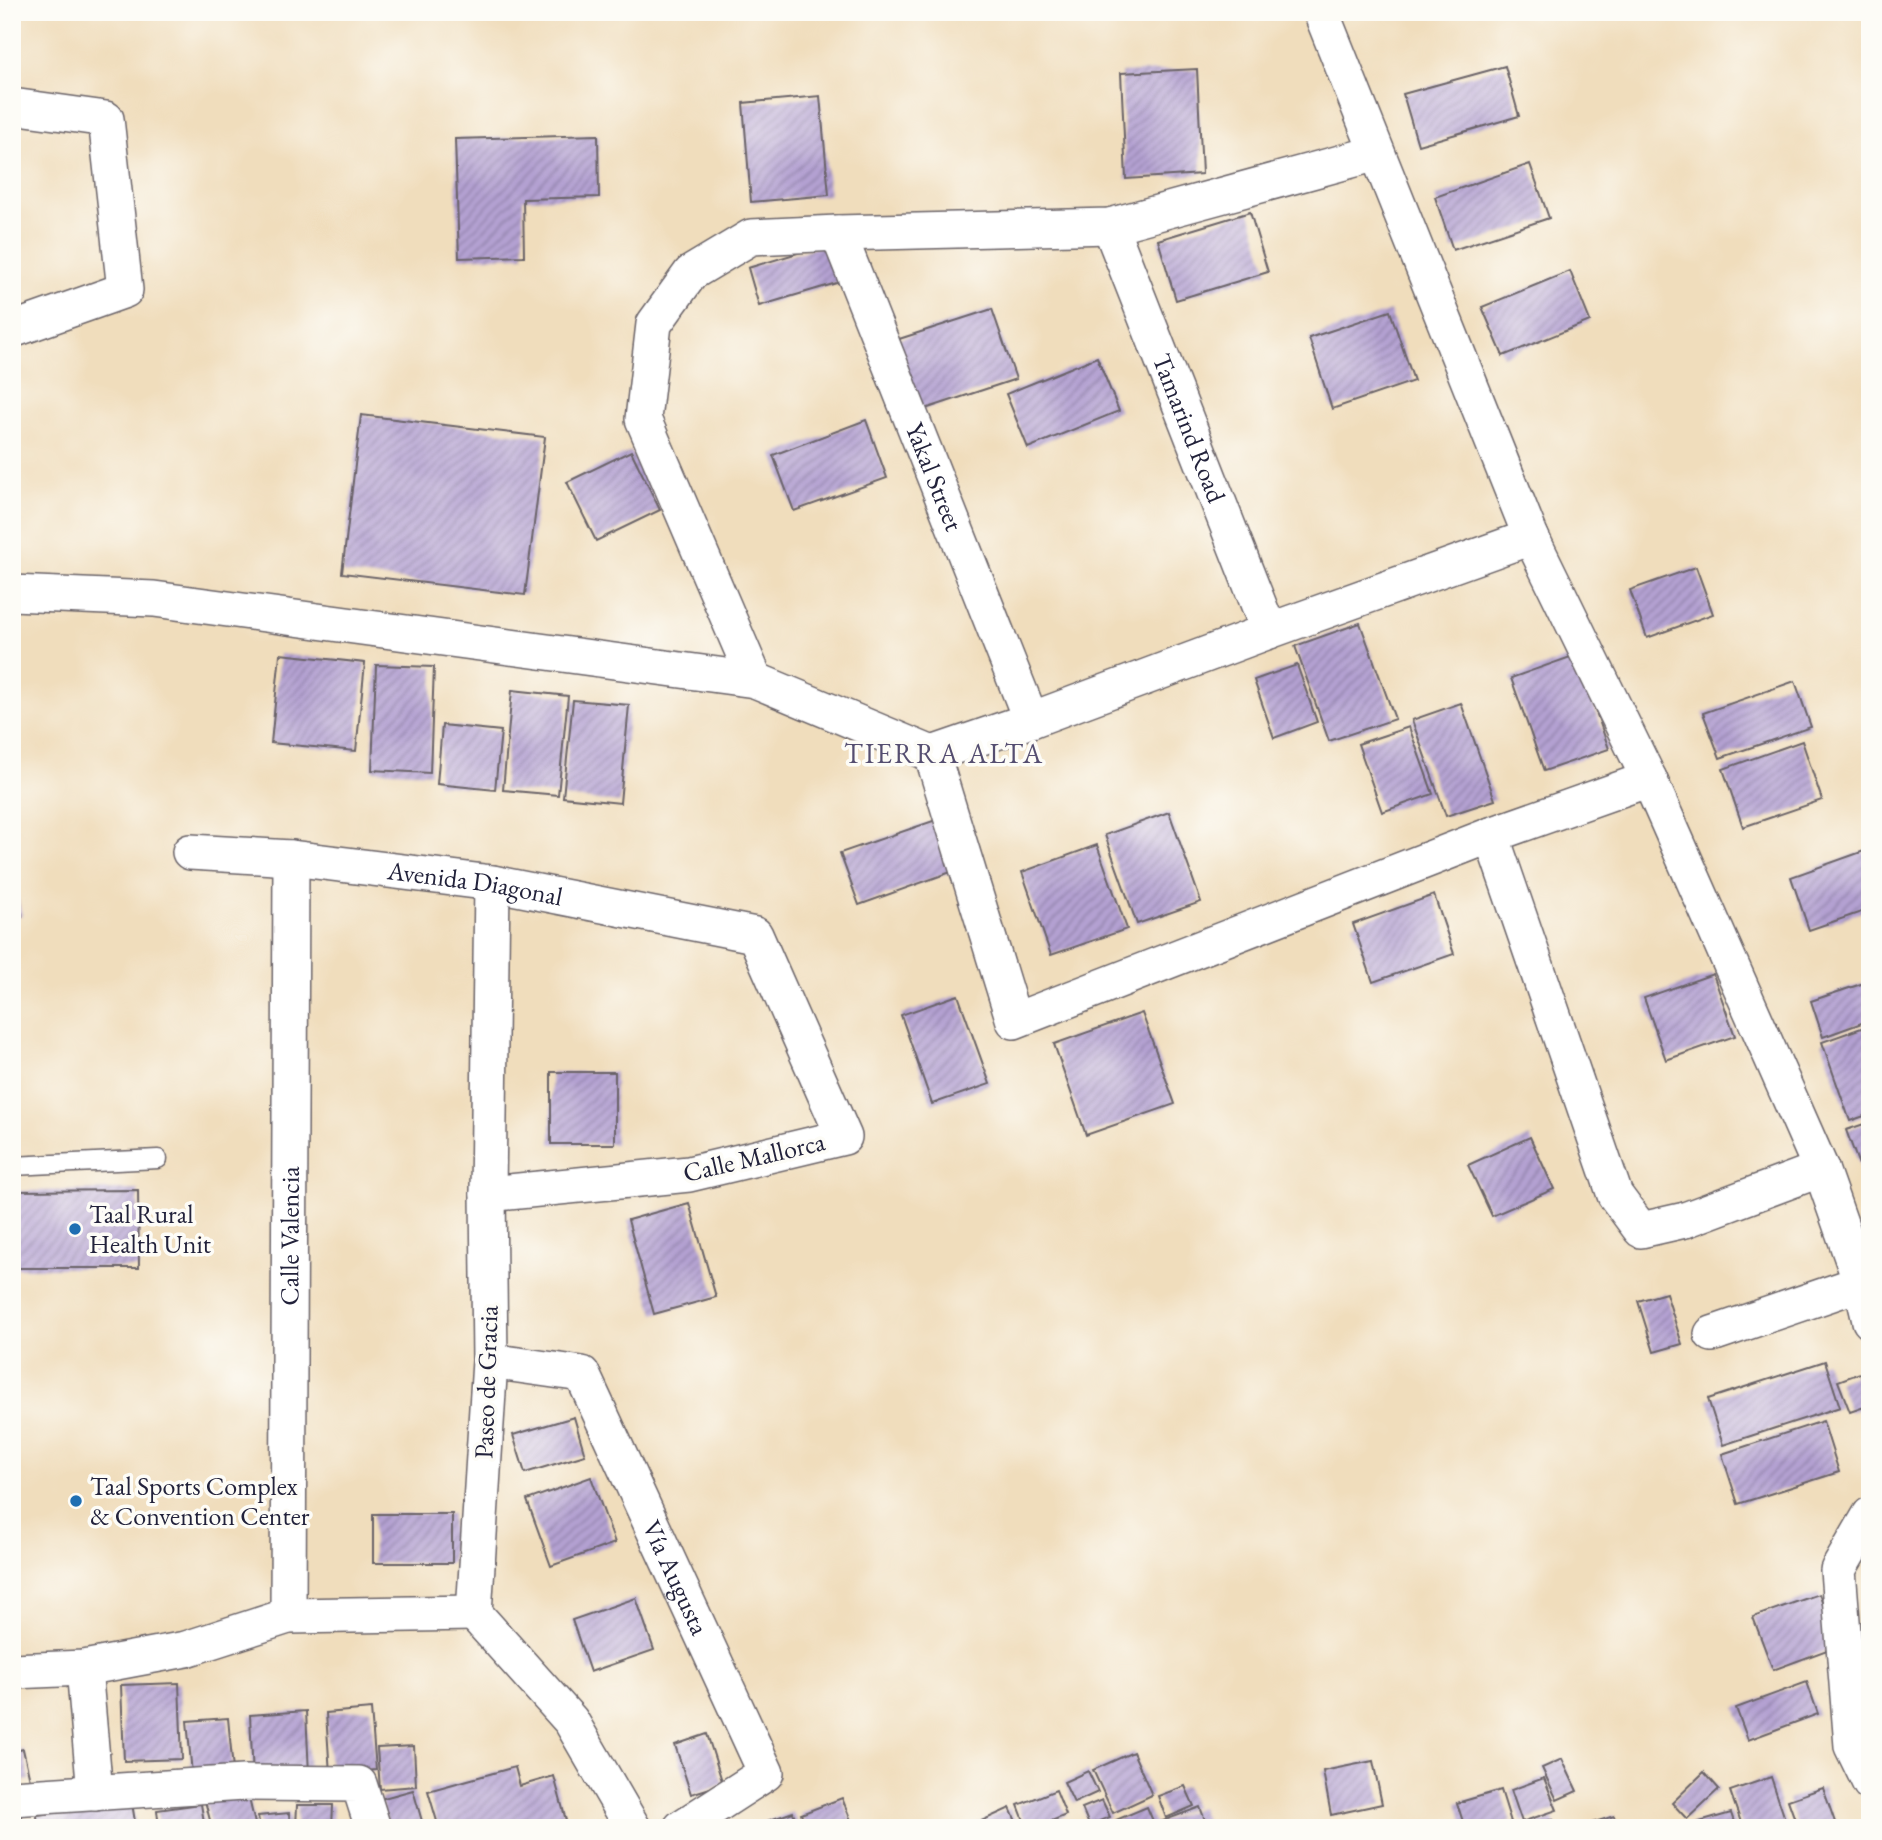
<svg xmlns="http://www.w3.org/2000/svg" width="1882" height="1840" font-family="'EB Garamond',serif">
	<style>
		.building { fill: url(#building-hatch) }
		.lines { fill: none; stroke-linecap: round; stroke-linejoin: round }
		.lane-casing { stroke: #6a6368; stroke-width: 21 }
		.street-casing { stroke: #6a6368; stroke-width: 38 }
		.lane { stroke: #fff; stroke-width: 18 }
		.street { stroke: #fff; stroke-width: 35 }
		.poi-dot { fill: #1f6fb2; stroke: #fdfcf7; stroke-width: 2.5 }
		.labels { text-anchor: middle; stroke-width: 7; stroke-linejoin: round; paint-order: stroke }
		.street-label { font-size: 26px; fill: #22223b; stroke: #fdfcf7 }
		.poi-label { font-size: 26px; fill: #22223b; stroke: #fdfcf7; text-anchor: start }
		.neighbourhood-label { font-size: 28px; letter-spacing: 2px; fill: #554e70; stroke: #fdfcf7 }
	</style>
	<defs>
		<pattern id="building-hatch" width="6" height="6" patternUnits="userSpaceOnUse" patternTransform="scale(1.75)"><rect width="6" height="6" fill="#b4a1d2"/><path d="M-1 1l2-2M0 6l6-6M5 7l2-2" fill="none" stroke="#9283ac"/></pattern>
	</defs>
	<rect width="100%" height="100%" fill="#fdfcf7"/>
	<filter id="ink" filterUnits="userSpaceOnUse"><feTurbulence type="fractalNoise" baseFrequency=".0143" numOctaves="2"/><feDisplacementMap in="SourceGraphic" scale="14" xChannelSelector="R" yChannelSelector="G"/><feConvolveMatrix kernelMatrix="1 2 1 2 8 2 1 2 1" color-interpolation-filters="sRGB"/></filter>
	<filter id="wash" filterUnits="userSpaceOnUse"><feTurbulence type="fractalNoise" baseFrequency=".00686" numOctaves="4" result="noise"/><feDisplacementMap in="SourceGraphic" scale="28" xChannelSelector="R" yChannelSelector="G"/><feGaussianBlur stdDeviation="1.57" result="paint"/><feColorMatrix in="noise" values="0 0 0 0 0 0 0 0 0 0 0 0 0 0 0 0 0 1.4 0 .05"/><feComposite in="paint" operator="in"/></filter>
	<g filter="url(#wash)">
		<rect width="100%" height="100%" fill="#f0ddbc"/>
		<g id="blocks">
			<g class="building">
				<polygon points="1505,66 1519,116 1418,145 1403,94"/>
				<polygon points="1197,69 1202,174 1126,179 1121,73"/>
				<polygon points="820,96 829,195 751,202 743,103"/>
				<polygon points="598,135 599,197 523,199 524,256 459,258 455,139"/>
				<polygon points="1530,164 1549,218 1453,250 1435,197"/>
				<polygon points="1250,212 1268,272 1176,300 1158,240"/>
				<polygon points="828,244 840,282 759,306 748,268"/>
				<polygon points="1570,271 1590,321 1503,356 1482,307"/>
				<polygon points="992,309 1016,379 916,412 893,341"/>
				<polygon points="1390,311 1414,381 1332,409 1309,338"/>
				<polygon points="1097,357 1119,411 1028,448 1006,394"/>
				<polygon points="361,415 545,437 525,595 342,573"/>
				<polygon points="866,420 887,478 794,511 773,455"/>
				<polygon points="631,451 660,510 596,541 567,482"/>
				<polygon points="1696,567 1713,614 1647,638 1630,590"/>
				<polygon points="1360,623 1395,719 1329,741 1295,646"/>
				<polygon points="280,654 365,663 356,751 271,743"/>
				<polygon points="1576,655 1609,749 1544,771 1511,678"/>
				<polygon points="376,665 434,667 430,773 372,770"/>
				<polygon points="1297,665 1317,722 1274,738 1254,680"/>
				<polygon points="1795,681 1811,727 1720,758 1703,713"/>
				<polygon points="512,690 568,696 558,795 503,790"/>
				<polygon points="573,700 629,705 620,803 563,797"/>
				<polygon points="1461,703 1495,800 1446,816 1412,720"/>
				<polygon points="442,725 501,731 495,790 437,784"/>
				<polygon points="1409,727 1433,794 1382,812 1358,744"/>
				<polygon points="1802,741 1822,800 1743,827 1723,769"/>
				<polygon points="1169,812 1201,902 1137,924 1105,835"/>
				<polygon points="936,820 954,871 859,905 840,853"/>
				<polygon points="1097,845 1127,929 1051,955 1022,872"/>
				<polygon points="1864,851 1870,868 1870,909 1809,930 1791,877"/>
				<polygon points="12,872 22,916 12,918"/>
				<polygon points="1434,895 1454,954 1373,982 1353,924"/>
				<polygon points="1713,974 1735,1036 1666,1060 1644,998"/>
				<polygon points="1870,981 1870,1020 1823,1037 1811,1001"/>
				<polygon points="958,995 990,1084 932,1104 901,1015"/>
				<polygon points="1142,1013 1175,1104 1086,1135 1054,1044"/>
				<polygon points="1870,1025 1870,1114 1850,1121 1822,1042"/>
				<rect x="551" y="1072" width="64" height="72"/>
				<polygon points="1870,1122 1870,1179 1865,1181 1846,1130"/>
				<polygon points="1530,1137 1554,1189 1492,1216 1468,1165"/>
				<polygon points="138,1190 139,1268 12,1268 12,1191"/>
				<polygon points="689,1203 716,1297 654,1314 628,1220"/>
				<polygon points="1666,1293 1682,1344 1654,1352 1638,1301"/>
				<polygon points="1825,1361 1840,1407 1723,1445 1708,1399"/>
				<polygon points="1860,1373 1870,1398 1870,1405 1850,1412 1838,1381"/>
				<polygon points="574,1417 585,1455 525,1473 513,1435"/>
				<polygon points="1823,1421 1839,1472 1738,1504 1722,1454"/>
				<polygon points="591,1477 615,1543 551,1566 527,1500"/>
				<rect x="373" y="1514" width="79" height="49"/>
				<polygon points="1819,1594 1838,1646 1773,1670 1753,1617"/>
				<polygon points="636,1598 654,1650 590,1672 572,1620"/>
				<polygon points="1807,1682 1818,1714 1748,1740 1736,1708"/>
				<polygon points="179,1683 182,1759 124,1761 121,1685"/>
				<polygon points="371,1709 376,1770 330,1774 326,1713"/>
				<polygon points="306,1711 309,1774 253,1777 250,1715"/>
				<polygon points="228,1718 233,1770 192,1774 187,1721"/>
				<polygon points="707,1734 723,1784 691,1794 675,1745"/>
				<polygon points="414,1746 416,1786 380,1789 377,1748"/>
				<polygon points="23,1749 30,1780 12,1783 12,1752"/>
				<polygon points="1133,1752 1152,1795 1113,1813 1093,1770"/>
				<polygon points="1562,1759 1577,1791 1557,1800 1542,1768"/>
				<polygon points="1373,1761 1382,1804 1331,1815 1323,1771"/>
				<polygon points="515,1767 520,1786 554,1776 568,1828 439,1828 428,1791"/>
				<polygon points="1088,1771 1098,1792 1074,1803 1064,1782"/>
				<polygon points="1704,1772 1719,1789 1687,1819 1672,1803"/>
				<polygon points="1771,1777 1788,1828 1743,1828 1730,1791"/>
				<polygon points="1544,1778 1557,1810 1522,1822 1511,1790"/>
				<polygon points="1185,1786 1194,1806 1166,1818 1158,1796"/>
				<polygon points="1823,1788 1837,1828 1798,1828 1788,1800"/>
				<polygon points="247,1790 256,1828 212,1828 205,1801"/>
				<polygon points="413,1790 424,1828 389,1828 380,1799"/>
				<polygon points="1056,1790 1066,1815 1035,1828 1027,1828 1018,1805"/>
				<polygon points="1501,1790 1511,1822 1493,1828 1465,1828 1457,1803"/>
				<polygon points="842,1798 854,1828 806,1828 801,1814"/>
				<polygon points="1102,1800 1110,1817 1089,1825 1082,1808"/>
				<polygon points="132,1803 136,1828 38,1828 37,1815"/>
				<polygon points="201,1804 205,1828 159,1828 157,1810"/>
				<polygon points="297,1805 333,1805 332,1828 296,1828"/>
				<polygon points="1147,1807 1156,1828 1119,1828 1116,1820"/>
				<polygon points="1200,1807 1208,1828 1162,1828 1160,1822"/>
				<polygon points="1010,1808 1019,1828 966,1828"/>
				<polygon points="793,1812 799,1828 750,1828 750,1827"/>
				<polygon points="12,1813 21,1813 22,1828 12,1828"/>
				<polygon points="289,1813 290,1828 260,1828 258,1816"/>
				<polygon points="1731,1813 1736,1828 1682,1828 1682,1827"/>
				<polygon points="1614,1816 1618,1828 1579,1828 1579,1827"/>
				<polygon points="1553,1819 1555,1828 1527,1828 1527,1827"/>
			</g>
		</g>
	</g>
	<g filter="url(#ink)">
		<use href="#blocks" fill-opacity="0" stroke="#6a6368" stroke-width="2"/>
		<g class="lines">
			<defs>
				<polyline id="lane" points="12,1166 158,1159"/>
				<g id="street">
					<polyline points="1321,12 1531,537 1649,779 1821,1169 1861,1283 1870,1321"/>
					<polyline points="12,106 106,119 125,290 12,330"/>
					<path id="s1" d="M 1110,226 L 1269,631"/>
					<path id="s2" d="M 838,233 L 1031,720"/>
					<polyline points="12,593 154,599 755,680 932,754 1031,720 1269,631 1531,537"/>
					<polyline points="755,680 643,419 654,324 691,273 751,237 838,233 1110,226 1377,153"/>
					<polyline points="932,754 1014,1021 1491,835 1649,779"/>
					<polyline points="1491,835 1615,1195 1641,1230 1685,1220 1821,1169"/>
					<path id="s3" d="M 190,852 L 291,858 L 492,883 L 755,935 L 844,1137 L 689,1174 L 488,1194"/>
					<polyline points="492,883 488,1194 490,1361 474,1613 571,1721 633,1828"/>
					<polyline points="1712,1334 1861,1283"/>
					<path id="s4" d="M 490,1361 L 582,1374 L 766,1773 L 681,1828"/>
					<polyline points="1870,1515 1838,1570 1852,1746 1870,1783"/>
					<path id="s5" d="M 288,1616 L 291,858"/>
					<polyline points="84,1668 95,1793"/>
					<polyline points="12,1671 84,1668 186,1649 288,1616 474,1613"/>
					<polyline points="12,1798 243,1783 359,1784 373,1828"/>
				</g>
			</defs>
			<use href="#lane" class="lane-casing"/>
			<use href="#street" class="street-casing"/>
			<use href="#lane" class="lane"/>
			<use href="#street" class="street"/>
		</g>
	</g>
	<g class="poi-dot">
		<circle cx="75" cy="1229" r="7"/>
		<circle cx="76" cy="1501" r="7"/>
	</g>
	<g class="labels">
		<g class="street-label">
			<text dy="9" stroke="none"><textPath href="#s1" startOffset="217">Tamarind Road</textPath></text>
			<text dy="9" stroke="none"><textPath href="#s2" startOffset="262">Yakal Street</textPath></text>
			<text dy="9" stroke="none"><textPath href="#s3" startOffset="287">Avenida Diagonal</textPath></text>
			<text transform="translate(754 1157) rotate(-13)" y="9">Calle Mallorca</text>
			<text dy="9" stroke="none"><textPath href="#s5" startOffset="380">Calle Valencia</textPath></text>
			<text transform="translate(486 1382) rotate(-88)" y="9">Paseo de Gracia</text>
			<text dy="9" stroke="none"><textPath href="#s4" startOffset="317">Vía Augusta</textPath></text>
		</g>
		<g class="poi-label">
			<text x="89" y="1223">Taal Rural<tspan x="89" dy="30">Health Unit</tspan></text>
			<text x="90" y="1495">Taal Sports Complex<tspan x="90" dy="30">&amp; Convention Center</tspan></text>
		</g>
		<g class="neighbourhood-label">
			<text x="944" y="763">TIERRA ALTA</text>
		</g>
	</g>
	<rect width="1882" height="1840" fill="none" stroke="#fdfcf7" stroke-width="42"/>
</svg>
